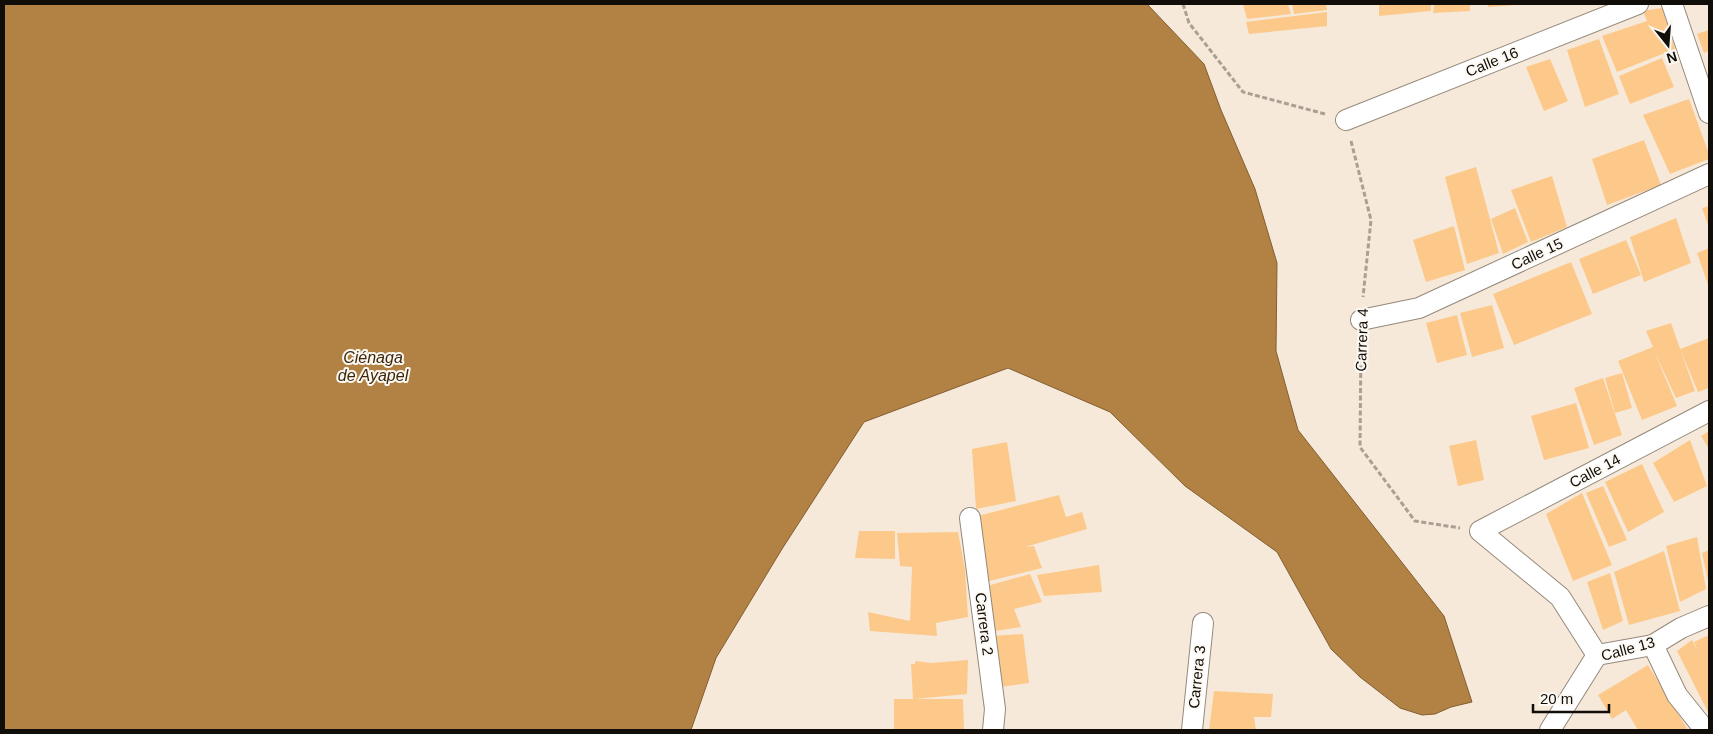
<svg xmlns="http://www.w3.org/2000/svg" width="1713" height="734" font-family="Arial,sans-serif">
	<style>
		.water { fill: #b28244; stroke: #825f32 }
		.building { fill: #fcc98a }
		.lines { fill: none; stroke-linecap: round; stroke-linejoin: round }
		.street-casing { stroke: #95897a; stroke-width: 22 }
		.path { stroke: #aa9f93; stroke-width: 3; stroke-dasharray: 5 2.5; stroke-linecap: butt }
		.street { stroke: #fff; stroke-width: 20 }
		.labels { text-anchor: middle; stroke-width: 4; stroke-linejoin: round; paint-order: stroke }
		.street-label { font-size: 15px; fill: #110d08; stroke: #fdf8f2 }
		.water-label { font-size: 16px; font-style: italic; fill: #3c270b; stroke: #fdf8f2 }
	</style>
	<rect width="100%" height="100%" fill="#f7e9da"/>
	<polygon class="water" points="4,4 1147,4 1204,64 1221,110 1255,189 1277,263 1276,351 1298,430 1444,616 1472,702 1451,707 1435,714 1422,715 1400,708 1360,677 1331,649 1277,552 1185,486 1110,412 1008,368 864,422 782,549 716,658 691,730 4,730"/>
	<g class="building">
		<polygon points="1243,4 1288,4 1291,14 1247,19"/>
		<polygon points="1292,4 1326,4 1327,10 1294,14"/>
		<polygon points="1379,4 1431,4 1431,11 1379,16"/>
		<polygon points="1434,4 1470,4 1470,11 1433,13"/>
		<polygon points="1488,4 1517,4 1517,5 1488,7"/>
		<polygon points="1662,8 1675,49 1617,72 1602,36 1647,21 1643,11"/>
		<polygon points="1327,12 1327,26 1249,34 1246,22"/>
		<polygon points="1709,30 1709,51 1704,53 1697,34"/>
		<polygon points="1599,39 1619,94 1585,107 1567,50"/>
		<polygon points="1662,58 1674,87 1630,104 1619,76"/>
		<polygon points="1550,59 1568,101 1544,111 1526,67"/>
		<polygon points="1689,99 1709,154 1709,159 1670,174 1643,115"/>
		<polygon points="1644,140 1661,185 1607,205 1592,159"/>
		<polygon points="1476,167 1499,253 1467,264 1445,177"/>
		<polygon points="1552,176 1567,227 1531,242 1511,190"/>
		<polygon points="1709,206 1709,228 1702,208"/>
		<polygon points="1515,208 1528,242 1503,254 1491,219"/>
		<polygon points="1676,218 1691,263 1644,282 1630,237"/>
		<polygon points="1454,226 1465,270 1426,282 1413,240"/>
		<polygon points="1626,240 1641,275 1593,294 1579,259"/>
		<polygon points="1709,248 1709,285 1708,285 1697,253"/>
		<polygon points="1571,262 1592,314 1514,345 1493,294"/>
		<polygon points="1492,305 1504,348 1472,357 1460,313"/>
		<polygon points="1457,315 1467,355 1437,363 1426,323"/>
		<polygon points="1671,323 1695,391 1676,398 1654,351 1677,406 1642,420 1618,361 1653,347 1646,331"/>
		<polygon points="1709,338 1709,388 1698,392 1680,349"/>
		<polygon points="1622,373 1632,408 1615,413 1605,378"/>
		<polygon points="1603,378 1622,435 1594,445 1574,388"/>
		<polygon points="1576,403 1589,448 1544,460 1531,416"/>
		<polygon points="1709,431 1709,449 1701,436"/>
		<polygon points="1476,440 1484,480 1458,486 1449,446"/>
		<polygon points="1690,440 1707,486 1674,502 1653,463"/>
		<polygon points="1007,442 1016,501 976,509 972,449"/>
		<polygon points="1642,464 1664,512 1628,532 1605,482"/>
		<polygon points="1603,486 1627,540 1609,547 1586,493"/>
		<polygon points="1582,493 1612,565 1573,581 1546,514"/>
		<polygon points="1059,495 1066,517 1082,512 1087,529 1025,547 1034,546 1042,568 985,582 970,518"/>
		<polygon points="859,531 895,531 895,559 855,558"/>
		<polygon points="958,532 965,569 968,617 936,623 937,636 870,631 868,612 910,621 912,567 900,566 897,533"/>
		<polygon points="1697,537 1706,589 1680,602 1666,546"/>
		<polygon points="1709,550 1709,580 1708,580 1702,553"/>
		<polygon points="1664,551 1680,611 1629,625 1614,572"/>
		<polygon points="1099,565 1102,592 1044,596 1037,575"/>
		<polygon points="1610,573 1623,621 1603,630 1587,582"/>
		<polygon points="1030,574 1042,602 1014,609 1021,627 995,631 987,586"/>
		<polygon points="1023,634 1029,683 1001,687 992,636"/>
		<polygon points="1709,635 1709,714 1677,651 1692,640 1698,651 1694,642"/>
		<polygon points="968,660 967,694 915,699 963,699 964,730 894,730 894,699 913,699 911,664 915,664 915,661 931,663"/>
		<polygon points="1648,665 1688,730 1638,730 1626,710 1612,719 1598,695"/>
		<polygon points="1214,691 1273,694 1271,717 1254,717 1256,730 1209,730"/>
	</g>
	<g class="lines">
		<defs>
			<g id="street">
				<polyline points="1672,4 1709,113"/>
				<polyline points="1346,120 1638,4"/>
				<polyline points="1361,320 1419,308 1709,174"/>
				<polyline points="970,518 995,709 993,730"/>
				<polyline points="1653,645 1677,695 1705,730"/>
				<polyline points="1597,655 1560,597 1480,531 1709,411"/>
				<polyline points="1192,730 1203,623"/>
				<polyline points="1550,730 1597,655 1653,645 1681,628 1709,616"/>
			</g>
		</defs>
		<use href="#street" class="street-casing"/>
		<g class="path">
			<polyline points="1183,4 1189,23 1243,92 1325,114"/>
			<polyline points="1351,141 1371,220 1363,297"/>
			<polyline points="1361,343 1360,447 1415,521 1460,528"/>
		</g>
		<use href="#street" class="street"/>
	</g>
	<g class="labels">
		<g class="street-label">
			<text transform="translate(1492 62) rotate(-22)" y="5">Calle 16</text>
			<text transform="translate(1537 254) rotate(-25)" y="5">Calle 15</text>
			<text transform="translate(1362 340) rotate(-88)" y="5">Carrera 4</text>
			<text transform="translate(1595 471) rotate(-28)" y="5">Calle 14</text>
			<text transform="translate(984 624) rotate(83)" y="5">Carrera 2</text>
			<text transform="translate(1628 649) rotate(-15)" y="5">Calle 13</text>
			<text transform="translate(1197 677) rotate(-84)" y="5">Carrera 3</text>
		</g>
		<g class="water-label">
			<text x="373" y="363">Ciénaga<tspan x="373" dy="18">de Ayapel</tspan></text>
		</g>
	</g>
	<rect width="1713" height="734" fill="none" stroke="#110d08" stroke-width="10"/>
	<g transform="translate(1668 45) rotate(163)" stroke="#fdf8f2" stroke-width="4" paint-order="stroke">
	<path d="M0-4L9 19L0 12L-9 19Z" fill="#110d08"/>
	<text y="-8" font-size="14" font-weight="bold" text-anchor="middle" fill="#110d08">N</text>
	</g>
	<path d="M1533 704v8h76v-8" fill="none" stroke="#110d08" stroke-width="2.5"/>
	<text x="1540" y="704" font-size="15" fill="#110d08" stroke="#fdf8f2" stroke-width="4" paint-order="stroke">20 m</text>
</svg>
